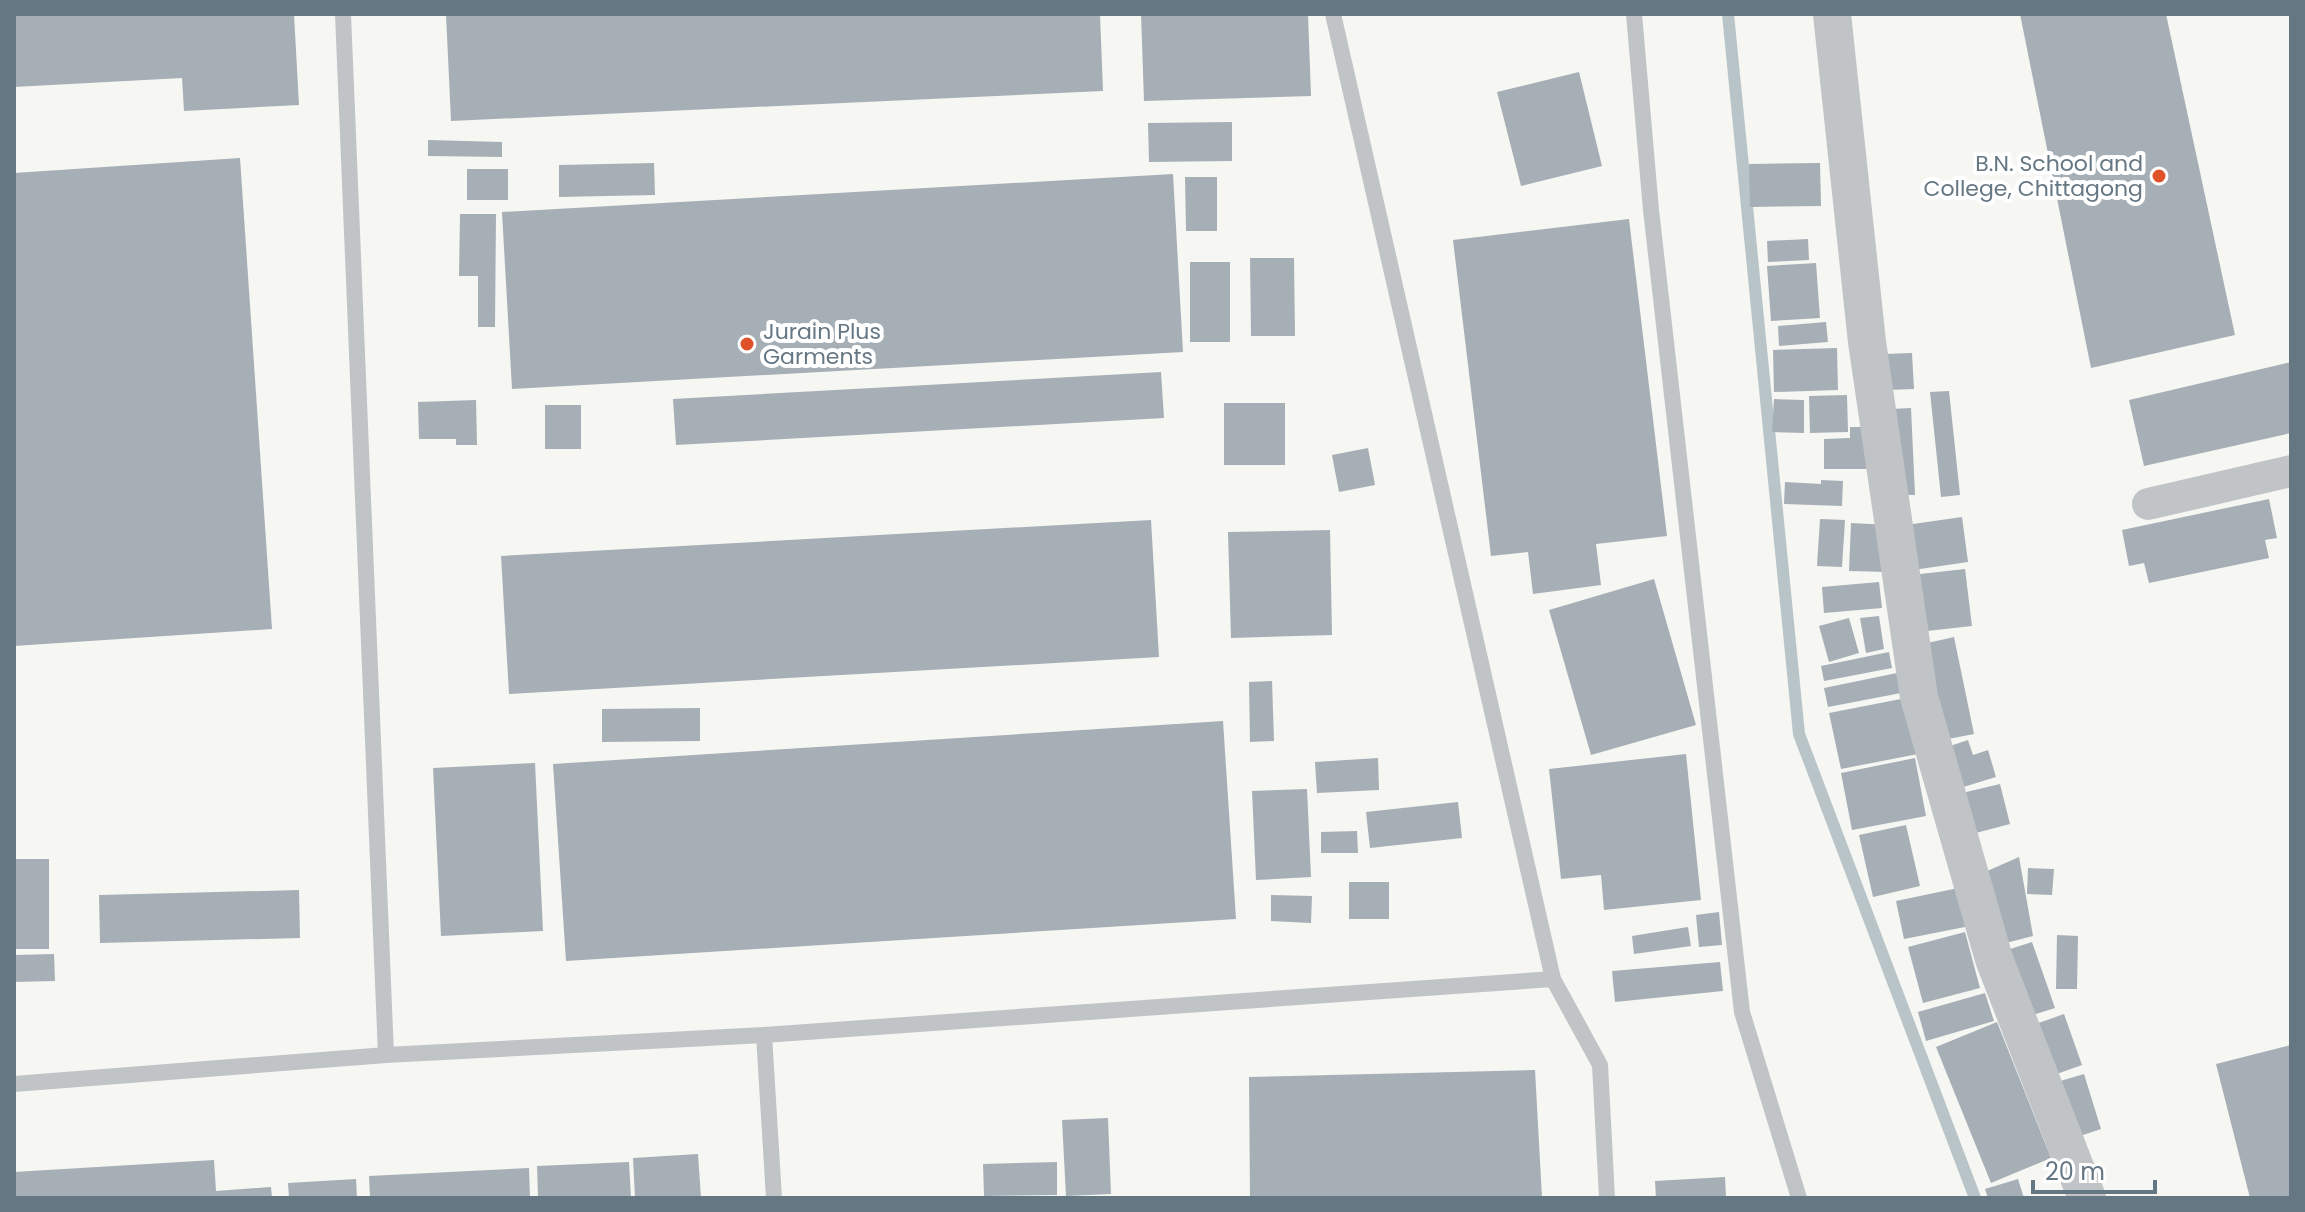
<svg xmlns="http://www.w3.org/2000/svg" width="2305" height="1212" font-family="Poppins,sans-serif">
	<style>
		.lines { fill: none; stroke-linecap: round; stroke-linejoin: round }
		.stream { stroke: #b8c4c8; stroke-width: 12 }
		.building { fill: #a6afb5 }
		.service { stroke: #c0c4c7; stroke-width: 16 }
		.minor { stroke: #c0c4c7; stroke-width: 32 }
		.tertiary { stroke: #c0c4c7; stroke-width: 38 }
		.poi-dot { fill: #e05229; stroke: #fff; stroke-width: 3 }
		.labels { text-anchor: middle; stroke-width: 8; stroke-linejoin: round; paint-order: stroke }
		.poi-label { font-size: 22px; fill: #667784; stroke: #fff; text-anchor: end }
	</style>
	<rect width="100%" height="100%" fill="#f6f6f3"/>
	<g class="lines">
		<polyline class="stream" points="1728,14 1799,734 1975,1198"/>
	</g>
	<g class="building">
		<polygon points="14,14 294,14 299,105 184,111 182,78 14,87"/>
		<polygon points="446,14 1100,14 1103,91 451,121"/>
		<polygon points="1141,14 1308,14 1311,96 1144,101"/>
		<polygon points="2020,14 2166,14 2235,335 2091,368"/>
		<polygon points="1579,72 1602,166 1521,186 1497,92"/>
		<polygon points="1232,122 1232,161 1149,162 1148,123"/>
		<polygon points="428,140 502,142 502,157 428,156"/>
		<polygon points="240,158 272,629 14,646 14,173"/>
		<polygon points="654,163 655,195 559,197 559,165"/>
		<polygon points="1820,163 1821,206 1750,207 1749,164"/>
		<rect x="467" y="169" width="41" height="31"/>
		<polygon points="1173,174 1183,352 512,389 502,212"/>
		<polygon points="1185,177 1217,177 1217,231 1186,231"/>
		<polygon points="460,214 496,214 495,327 478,327 478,276 459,276"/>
		<polygon points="1629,219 1667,536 1596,544 1601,585 1533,594 1528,552 1491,556 1453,240"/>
		<polygon points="1808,239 1809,260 1768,262 1767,241"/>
		<polygon points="1250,258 1294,258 1295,336 1251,336"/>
		<rect x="1190" y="262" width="40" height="80"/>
		<polygon points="1816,263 1820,318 1771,321 1767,266"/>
		<polygon points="1826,322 1828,342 1779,346 1778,326"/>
		<polygon points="1837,348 1838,390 1774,392 1773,350"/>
		<polygon points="1912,353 1914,389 1886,390 1884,354"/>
		<polygon points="2291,362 2291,433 2144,466 2129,400"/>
		<polygon points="1161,372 1164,418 676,445 673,399"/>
		<polygon points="1949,391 1960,495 1941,497 1930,392"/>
		<polygon points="1847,395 1848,432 1810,433 1809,396"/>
		<polygon points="1774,399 1804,400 1804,433 1772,432"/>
		<polygon points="476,400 477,445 456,445 456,439 419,439 418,402"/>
		<rect x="1224" y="403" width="61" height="62"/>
		<rect x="545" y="405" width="36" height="44"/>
		<polygon points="1911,408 1915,495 1894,495 1891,409"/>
		<polygon points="1850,427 1870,427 1870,469 1824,469 1824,439 1850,438"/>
		<polygon points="1368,448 1375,485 1339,492 1332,455"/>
		<polygon points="1821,480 1843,481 1842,506 1784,504 1785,482 1821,484"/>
		<polygon points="2269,499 2277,538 2265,540 2269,558 2149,583 2144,563 2129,566 2122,530"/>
		<polygon points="1962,517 1968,562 1913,570 1906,525"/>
		<polygon points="1820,519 1845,520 1842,567 1817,566"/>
		<polygon points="1151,520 1159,657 509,694 501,556"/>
		<polygon points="1851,523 1889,525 1887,572 1849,571"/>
		<polygon points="1330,530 1332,635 1231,638 1228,532"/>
		<polygon points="1965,569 1972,626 1918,632 1911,575"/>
		<polygon points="1654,579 1696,725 1591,755 1549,610"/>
		<polygon points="1879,582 1882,608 1824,613 1822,587"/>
		<polygon points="1879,616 1884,649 1866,653 1860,618"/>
		<polygon points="1849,618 1859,653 1829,662 1819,626"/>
		<polygon points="1954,637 1974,734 1943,740 1923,644"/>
		<polygon points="1889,652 1892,668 1824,681 1821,666"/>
		<polygon points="1897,673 1901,693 1828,707 1824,688"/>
		<polygon points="1272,681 1274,741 1250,742 1249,682"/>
		<polygon points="1906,698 1918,754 1841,769 1829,713"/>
		<polygon points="700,708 700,741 602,742 602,709"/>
		<polygon points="1223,721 1236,919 566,961 553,764"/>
		<polygon points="1968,740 1973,755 1988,750 1996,777 1960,788 1947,747"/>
		<polygon points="1686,754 1701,900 1604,910 1601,875 1561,879 1549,769"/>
		<polygon points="1378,758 1379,790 1317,793 1315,762"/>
		<polygon points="1915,758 1926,816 1852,830 1841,773"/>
		<polygon points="535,763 543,931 441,936 433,768"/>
		<polygon points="2000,784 2010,824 1972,834 1962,793"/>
		<polygon points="1307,789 1311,877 1256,880 1252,791"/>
		<polygon points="1458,802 1462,838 1370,848 1366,812"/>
		<polygon points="1906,825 1920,886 1873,897 1859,835"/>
		<polygon points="1357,831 1358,853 1321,853 1321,832"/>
		<polygon points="2019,857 2033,936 2002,944 1985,872"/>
		<rect x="14" y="859" width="35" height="90"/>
		<polygon points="2028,868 2054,869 2052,895 2027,894"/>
		<rect x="1349" y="882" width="40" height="37"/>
		<polygon points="1963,887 1970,926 1904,939 1896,901"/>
		<polygon points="299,890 300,938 100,943 99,895"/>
		<polygon points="1271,895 1312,896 1311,923 1271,921"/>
		<polygon points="1719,912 1722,945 1699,947 1696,915"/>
		<polygon points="1688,927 1691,946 1634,954 1632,936"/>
		<polygon points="1965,932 1980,988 1923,1003 1908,947"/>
		<polygon points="2057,935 2078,936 2077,989 2056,989"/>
		<polygon points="2032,942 2055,1008 2030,1016 2007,950"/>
		<polygon points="54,954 55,981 14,982 14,955"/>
		<polygon points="1720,962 1723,991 1615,1002 1612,971"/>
		<polygon points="1985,993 1994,1021 1926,1041 1918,1012"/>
		<polygon points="2064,1014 2082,1065 2051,1076 2033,1025"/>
		<polygon points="1997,1022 2051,1158 1991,1183 1936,1047"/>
		<polygon points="2291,1045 2291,1198 2250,1198 2216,1064"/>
		<polygon points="1535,1070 1542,1198 1250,1198 1249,1077"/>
		<polygon points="2084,1074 2101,1129 2068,1140 2050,1084"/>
		<polygon points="1108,1118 1111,1194 1066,1196 1062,1120"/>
		<polygon points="698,1154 701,1198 635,1198 633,1158"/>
		<polygon points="214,1160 216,1191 271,1187 272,1198 14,1198 14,1172"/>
		<polygon points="629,1162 631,1198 538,1198 537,1166"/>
		<polygon points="1057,1162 1057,1195 984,1196 983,1164"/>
		<polygon points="529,1168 530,1198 370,1198 369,1176"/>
		<polygon points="1725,1177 1726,1198 1656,1198 1655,1181"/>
		<polygon points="356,1179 357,1198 289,1198 288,1183"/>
		<polygon points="2018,1179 2024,1198 1988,1198 1985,1189"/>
	</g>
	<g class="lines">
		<g class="service">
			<polyline points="343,14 386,1055"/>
			<polyline points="1333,14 1553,979 1600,1065 1607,1198"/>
			<polyline points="1634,14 1651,210 1742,1012 1799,1198"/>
			<polyline points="764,1035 774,1198"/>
			<polyline points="14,1084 386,1055 764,1035 1553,979"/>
		</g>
		<polyline class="minor" points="2148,504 2291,471"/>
		<polyline class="tertiary" points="1832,14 1867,342 1919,697 1994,959 2087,1198"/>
	</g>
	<g class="poi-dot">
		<circle cx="2159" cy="176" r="8"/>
		<circle cx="747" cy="344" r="8"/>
	</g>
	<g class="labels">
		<g class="poi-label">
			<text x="2143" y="171">B.N. School and<tspan x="2143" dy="25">College, Chittagong</tspan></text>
			<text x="763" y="339" text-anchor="start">Jurain Plus<tspan x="763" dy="25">Garments</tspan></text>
		</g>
	</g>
	<rect width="2305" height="1212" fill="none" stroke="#667784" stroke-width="32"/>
	<path d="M2033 1180v12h122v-12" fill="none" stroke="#667784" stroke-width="4"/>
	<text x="2045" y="1180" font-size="24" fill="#667784" stroke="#ffffff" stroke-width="6" paint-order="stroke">20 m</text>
</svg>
